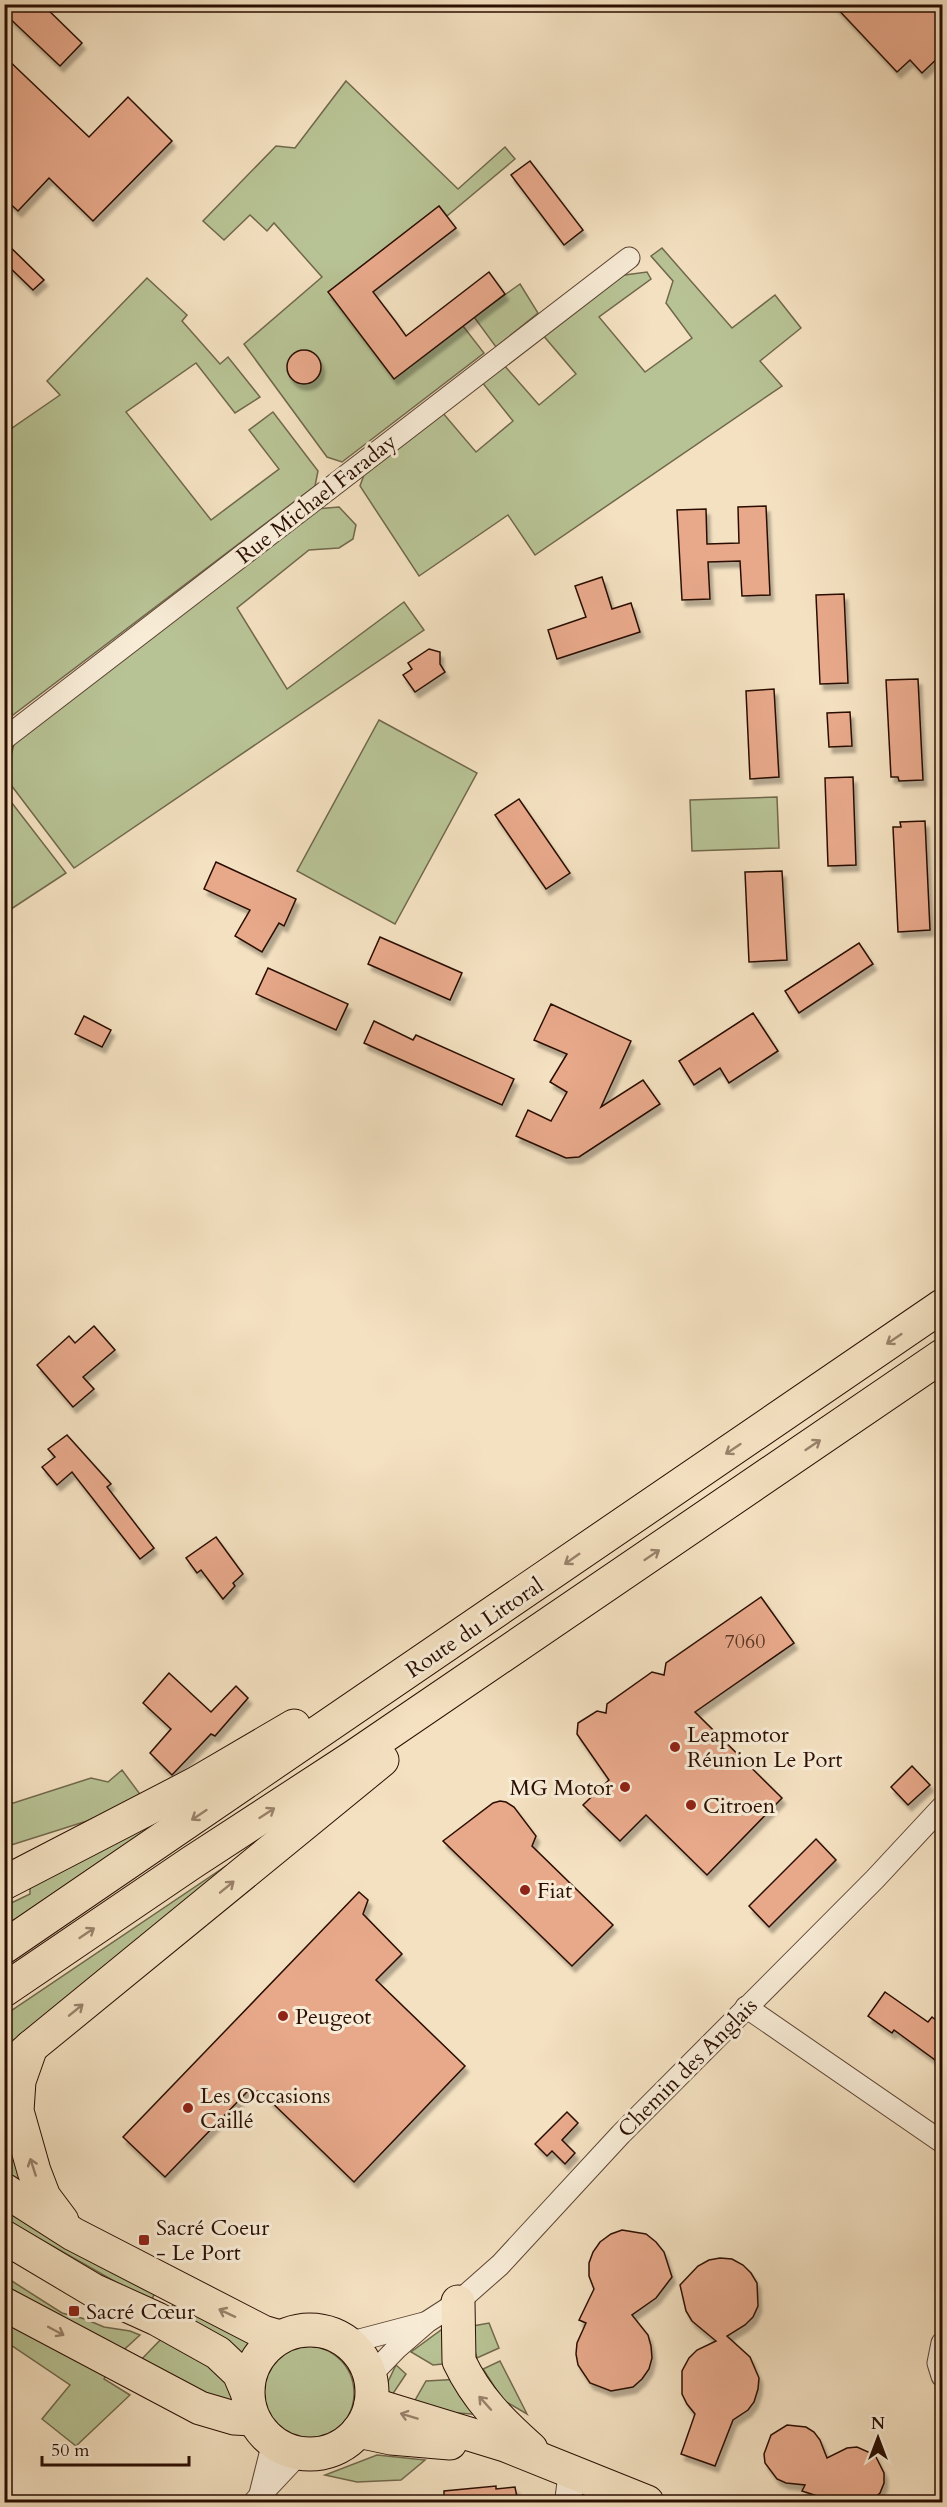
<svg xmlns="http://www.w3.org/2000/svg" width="947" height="2507" font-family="Cardo,serif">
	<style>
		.green { fill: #b8c395; stroke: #71684c; stroke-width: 1.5 }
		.building { fill: #e8a98b; stroke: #2a0e02; stroke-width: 1.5; filter: url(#shadow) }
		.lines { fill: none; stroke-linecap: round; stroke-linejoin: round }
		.minor-casing { stroke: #5c4332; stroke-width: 23 }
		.tertiary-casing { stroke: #5c4332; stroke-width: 28 }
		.primary-casing { stroke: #2a0e02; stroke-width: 35 }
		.trunk-casing { stroke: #2a0e02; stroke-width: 35 }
		.minor { stroke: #f8ecd7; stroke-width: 21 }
		.tertiary { stroke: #f8ecd7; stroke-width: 26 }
		.primary { stroke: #f4e1c1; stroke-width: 33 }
		.trunk { stroke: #f4e1c1; stroke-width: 33 }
		.oneway { stroke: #99826b }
		.poi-dot { fill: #8f2418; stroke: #f8ecd7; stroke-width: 2 }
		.labels { text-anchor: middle; stroke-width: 6; stroke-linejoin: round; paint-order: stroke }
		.number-label { font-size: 20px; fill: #5a3524 }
		.street-label { font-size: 22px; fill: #2a0e02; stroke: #f8ecd7 }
		.poi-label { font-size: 22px; fill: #2a0e02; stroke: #f8ecd7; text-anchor: start }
	</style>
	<defs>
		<filter id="shadow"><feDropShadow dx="3.5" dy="6" stdDeviation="1.5" flood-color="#0004"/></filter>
	</defs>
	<rect width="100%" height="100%" fill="#f4e1c1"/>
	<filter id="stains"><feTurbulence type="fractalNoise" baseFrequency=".00333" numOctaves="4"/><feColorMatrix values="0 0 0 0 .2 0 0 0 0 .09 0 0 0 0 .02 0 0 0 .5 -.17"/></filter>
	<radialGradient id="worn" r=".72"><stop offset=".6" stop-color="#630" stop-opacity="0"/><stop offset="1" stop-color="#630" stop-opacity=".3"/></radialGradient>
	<g class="green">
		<polygon points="346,81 458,189 505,147 515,159 447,216 439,206 329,292 394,378 463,326 484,353 342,462 327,457 244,344 322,277 274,223 267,231 250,215 224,240 203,221 276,146 295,148"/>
		<polygon points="662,248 732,328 775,295 801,328 760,361 782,386 535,555 508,515 419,576 360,486 365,472 442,412 476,452 513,421 481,381 503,364 539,405 576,374 542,334 617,276 647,272 651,279 599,317 645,372 692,338 666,303 673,281 651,256"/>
		<polygon points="147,278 187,315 182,321 220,364 228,357 260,397 235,413 196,363 126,412 211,520 279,469 249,430 273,412 318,471 315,486 5,721 5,433 60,395 47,381"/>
		<polygon points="520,284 538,313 496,347 474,317"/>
		<polygon points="339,507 356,525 353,539 339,548 309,550 237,608 287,689 404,602 424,630 74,868 5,777 16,737 315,509"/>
		<polygon points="379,720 477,773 395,924 297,871"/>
		<polygon points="5,794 66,873 5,913"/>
		<polygon points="777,797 779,848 692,851 690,800"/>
		<polygon points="122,1770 142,1797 87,1821 5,1847 4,1806 91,1778 108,1782"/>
		<polygon points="166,1817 5,1926 5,1906 30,1894 30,1886"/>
		<polygon points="226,1866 231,1872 5,2060 5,2015"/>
		<polygon points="5,2105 32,2185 5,2172"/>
		<polygon points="5,2207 155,2292 151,2302 5,2219"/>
		<polygon points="4,2276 62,2313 85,2319 104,2327 130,2331 140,2335 117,2356 5,2291"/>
		<polygon points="175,2301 257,2341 243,2360 169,2312"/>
		<polygon points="4,2315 109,2369 104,2379 130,2395 76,2446 42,2419 70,2385 5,2341"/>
		<polygon points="452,2322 452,2363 433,2365 411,2352"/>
		<polygon points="489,2323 499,2348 477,2358 472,2341 473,2326"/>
		<polygon points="168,2332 224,2364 242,2412 136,2365"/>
		<circle cx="307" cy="2393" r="47"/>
		<polygon points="500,2361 527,2414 503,2400 483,2369"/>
		<polygon points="396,2365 406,2374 392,2395 385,2388"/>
		<polygon points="462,2379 483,2415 446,2412 414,2402 426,2381"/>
		<polygon points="377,2455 425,2460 401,2480 357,2482 325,2475"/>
	</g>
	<g class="building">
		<polygon points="4,4 42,4 82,43 60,66 4,13"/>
		<polygon points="833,4 942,4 942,54 922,73 910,60 897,72"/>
		<polygon points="4,56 89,137 128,97 172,141 93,221 49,178 18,211 4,198"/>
		<polygon points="530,161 583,230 564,245 511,175"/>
		<polygon points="439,206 456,228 373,292 396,322 406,336 489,272 505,294 394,379 328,292"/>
		<polygon points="4,241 44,280 33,290 4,262"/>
		<circle cx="304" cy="367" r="17"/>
		<polygon points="766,506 770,595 742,596 740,561 708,562 710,599 682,600 677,510 706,509 707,544 739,543 738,507"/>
		<polygon points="602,577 612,609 631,603 640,632 557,659 548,630 586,617 575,586"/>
		<polygon points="844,594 848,683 820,684 816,595"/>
		<polygon points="429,649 440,652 440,664 445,672 415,692 403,675 412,669 408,663"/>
		<polygon points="918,679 923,780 899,781 898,777 891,777 886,680"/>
		<polygon points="774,689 779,777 750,779 746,691"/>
		<polygon points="850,712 852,746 829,747 827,713"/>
		<polygon points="853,777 856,865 828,866 825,778"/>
		<polygon points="519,799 570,873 546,889 495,815"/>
		<polygon points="925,821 930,930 898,932 893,827 901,827 900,822"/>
		<polygon points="216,862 296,899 284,926 279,923 262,952 235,936 250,910 204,889"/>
		<polygon points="782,871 787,960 749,962 745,872"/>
		<polygon points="380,937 462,973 450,1000 368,964"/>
		<polygon points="859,943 873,964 799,1013 785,991"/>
		<polygon points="268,968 348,1004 336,1030 256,994"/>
		<polygon points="551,1004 631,1041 601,1107 643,1080 660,1104 579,1157 566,1158 516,1136 528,1110 551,1121 567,1092 550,1082 567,1054 534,1040"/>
		<polygon points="753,1013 778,1051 729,1083 720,1068 694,1085 679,1061"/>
		<polygon points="84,1016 111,1030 102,1047 75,1034"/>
		<polygon points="374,1021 413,1040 416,1035 514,1079 502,1105 364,1043"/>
		<polygon points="94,1326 115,1350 83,1377 94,1389 73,1407 37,1365 69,1336 75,1343"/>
		<polygon points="67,1435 111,1484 107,1487 154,1548 140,1559 72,1472 57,1485 42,1467 55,1457 48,1449"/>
		<polygon points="216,1537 243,1574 233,1583 235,1586 223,1599 201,1570 197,1573 186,1558"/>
		<polygon points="761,1597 794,1643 695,1712 782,1798 707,1875 646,1815 620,1841 583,1805 609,1780 577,1734 578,1723 597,1711 606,1713 607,1704 652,1672 664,1675 666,1663"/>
		<polygon points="169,1673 211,1712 236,1686 248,1698 215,1736 211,1734 172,1775 150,1753 171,1729 143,1703"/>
		<polygon points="912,1766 930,1785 908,1805 891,1787"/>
		<polygon points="500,1801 506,1802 514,1807 536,1836 532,1846 613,1925 572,1966 443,1841 493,1803"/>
		<polygon points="816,1839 836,1860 769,1927 749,1906"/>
		<polygon points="359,1892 368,1900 363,1914 402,1954 376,1980 465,2066 354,2182 260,2091 247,2092 165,2177 123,2137"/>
		<polygon points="885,1992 928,2022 932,2017 942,2025 942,2065 894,2030 892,2033 868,2016"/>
		<polygon points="567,2112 578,2123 562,2140 575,2153 565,2164 552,2151 547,2156 535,2144"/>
		<polygon points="622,2230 646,2234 656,2242 664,2252 672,2277 656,2298 632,2315 648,2335 651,2346 652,2358 649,2369 642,2379 633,2387 611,2391 590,2383 578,2365 576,2354 577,2343 586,2323 579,2320 594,2289 589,2276 589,2263 593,2252 600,2242 611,2234"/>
		<polygon points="720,2258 732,2259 743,2265 751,2273 757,2283 758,2306 753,2317 745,2325 727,2336 750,2357 759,2378 758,2389 754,2402 748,2410 733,2420 715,2466 681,2454 695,2414 687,2404 682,2394 682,2371 689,2358 697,2350 716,2341 692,2321 686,2311 680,2285 698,2266 709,2260"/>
		<polygon points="787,2425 806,2427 814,2432 820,2440 827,2458 847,2448 857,2447 875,2455 884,2473 884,2483 880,2493 870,2502 836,2502 802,2491 805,2485 786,2483 777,2479 765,2463 764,2454 771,2435"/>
		<polygon points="496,2486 496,2489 515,2487 518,2502 444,2502 444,2491"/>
	</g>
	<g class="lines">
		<defs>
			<g id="minor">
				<polyline points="4,739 629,258"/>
				<polyline points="746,2007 942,2142"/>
				<polyline points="348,2343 424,2323"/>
				<polyline points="942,2343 938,2363 942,2376"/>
				<polyline points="370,2376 397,2348 427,2322 458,2302 500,2265 621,2134 875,1879 942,1807"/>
				<polyline points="260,2494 273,2442"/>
				<polyline points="254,2502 300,2453"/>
			</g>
			<polyline id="tertiary" points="568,2502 572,2471"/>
			<g id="primary">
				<polyline points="31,2047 19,2081 17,2111 34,2171 44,2197 62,2221"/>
				<polyline points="4,2190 73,2234 263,2332 280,2337"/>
				<polyline points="4,2237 93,2290 157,2319 218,2353 239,2373 247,2392"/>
				<path d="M 458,2302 L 459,2361 C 477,2399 501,2422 531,2449"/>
				<polyline points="4,2304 200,2408 234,2418 253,2419"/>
				<circle cx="310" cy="2392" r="62"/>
				<polyline points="371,2404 505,2445 647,2502"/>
				<polyline points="358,2431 391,2438 450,2443"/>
			</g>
			<g id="trunk">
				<polyline points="4,1883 195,1784 294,1726"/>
				<polyline points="4,1947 942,1306"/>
				<polyline points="4,1990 191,1863 352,1758 942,1356"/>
				<polyline points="4,2071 31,2047 382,1760"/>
			</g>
		</defs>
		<use href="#minor" class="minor-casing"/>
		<use href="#tertiary" class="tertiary-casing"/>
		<use href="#primary" class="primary-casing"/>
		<use href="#trunk" class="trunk-casing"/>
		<use href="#minor" class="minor"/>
		<use href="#tertiary" class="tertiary"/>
		<use href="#primary" class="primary"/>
		<use href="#trunk" class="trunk"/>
	</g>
	<defs><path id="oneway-shaft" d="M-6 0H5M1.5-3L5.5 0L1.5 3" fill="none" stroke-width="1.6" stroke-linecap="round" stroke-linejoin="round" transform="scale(1.5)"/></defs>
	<g class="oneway">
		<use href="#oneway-shaft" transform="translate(894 1339) rotate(146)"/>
		<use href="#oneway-shaft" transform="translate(813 1445) rotate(-34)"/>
		<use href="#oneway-shaft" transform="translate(733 1449) rotate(146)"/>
		<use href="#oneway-shaft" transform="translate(652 1555) rotate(-34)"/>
		<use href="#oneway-shaft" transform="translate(572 1559) rotate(145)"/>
		<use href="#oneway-shaft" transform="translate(267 1813) rotate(-33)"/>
		<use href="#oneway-shaft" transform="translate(199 1815) rotate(146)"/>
		<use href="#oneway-shaft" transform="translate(227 1887) rotate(-39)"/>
		<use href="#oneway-shaft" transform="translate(87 1933) rotate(-34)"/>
		<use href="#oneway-shaft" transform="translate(76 2010) rotate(-39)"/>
		<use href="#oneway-shaft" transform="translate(33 2167) rotate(-108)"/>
		<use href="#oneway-shaft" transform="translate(227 2313) rotate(-155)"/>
		<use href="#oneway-shaft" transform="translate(56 2331) rotate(28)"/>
		<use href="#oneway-shaft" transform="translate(485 2403) rotate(-132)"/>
		<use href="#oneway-shaft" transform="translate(409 2416) rotate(-163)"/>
	</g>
	<g class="poi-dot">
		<circle cx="675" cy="1747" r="6"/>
		<circle cx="625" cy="1787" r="6"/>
		<circle cx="691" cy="1805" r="6"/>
		<circle cx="525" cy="1890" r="6"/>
		<circle cx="283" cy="2016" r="6"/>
		<circle cx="188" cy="2108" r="6"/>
		<rect x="138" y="2234" width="12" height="12" rx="3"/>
		<rect x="68" y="2305" width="12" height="12" rx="3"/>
	</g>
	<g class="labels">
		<g class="number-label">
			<text x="745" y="1648">7060</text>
		</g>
		<g class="street-label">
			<text transform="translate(316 498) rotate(-38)" y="8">Rue Michael Faraday</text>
			<text transform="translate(474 1627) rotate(-34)" y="8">Route du Littoral</text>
			<text transform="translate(687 2067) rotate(-45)" y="8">Chemin des Anglais</text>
		</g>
		<g class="poi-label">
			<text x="687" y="1742">Leapmotor<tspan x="687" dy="25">Réunion Le Port</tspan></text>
			<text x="613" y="1795" text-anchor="end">MG Motor</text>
			<text x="703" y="1813">Citroen</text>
			<text x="537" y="1898">Fiat</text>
			<text x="295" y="2024">Peugeot</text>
			<text x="200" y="2103">Les Occasions<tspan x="200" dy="25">Caillé</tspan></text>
			<text x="156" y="2235">Sacré Coeur<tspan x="156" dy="25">- Le Port</tspan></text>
			<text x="86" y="2319">Sacré Cœur</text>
		</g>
	</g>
	<rect width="947" height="2507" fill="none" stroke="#f4e1c1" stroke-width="24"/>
	<rect x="6" y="6" width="935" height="2495" fill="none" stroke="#2a0e02" stroke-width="3"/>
	<rect x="12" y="12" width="923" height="2483" fill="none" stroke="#2a0e02" stroke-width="1.5"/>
	<g transform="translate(878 2438)" stroke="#f8ecd7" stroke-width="4.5" paint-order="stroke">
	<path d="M0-4.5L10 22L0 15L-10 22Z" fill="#2a0e02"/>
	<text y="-9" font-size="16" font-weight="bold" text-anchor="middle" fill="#2a0e02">N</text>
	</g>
	<path d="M42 2456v9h147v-9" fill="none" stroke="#2a0e02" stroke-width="3"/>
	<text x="51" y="2456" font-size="18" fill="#2a0e02" stroke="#f8ecd7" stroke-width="4.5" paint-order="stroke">50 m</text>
	<rect width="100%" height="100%" filter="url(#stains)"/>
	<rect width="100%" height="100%" fill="url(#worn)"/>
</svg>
